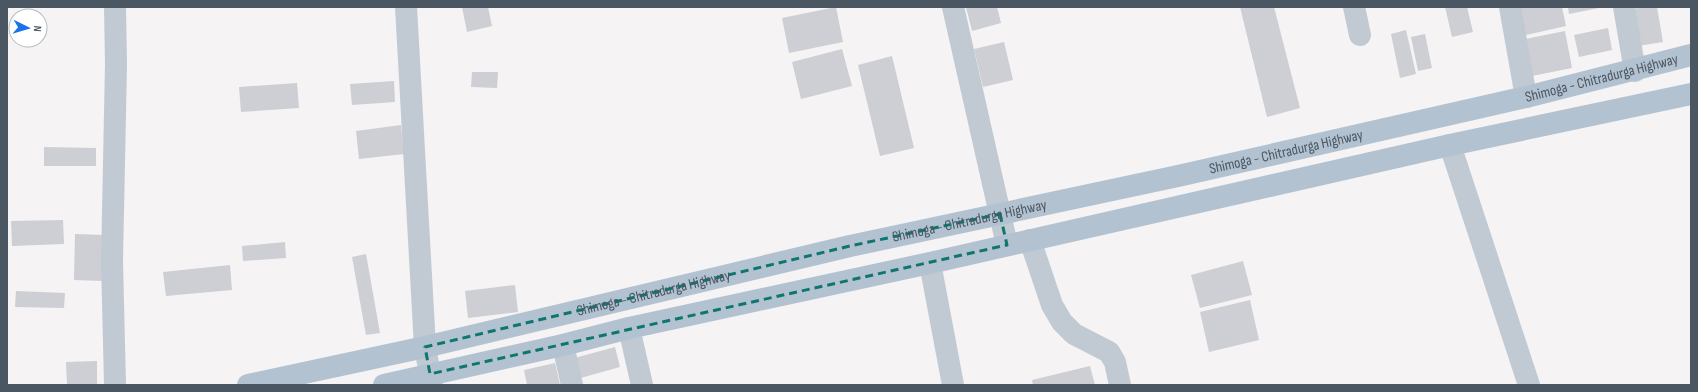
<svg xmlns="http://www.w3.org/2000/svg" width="1698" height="392" font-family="'Sofia Sans Condensed',sans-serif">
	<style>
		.building { fill: #cdcfd5 }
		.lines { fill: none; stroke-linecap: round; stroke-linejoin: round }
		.minor { stroke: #c1cad2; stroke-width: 22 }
		.major { stroke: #b3c2d1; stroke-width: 22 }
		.marked { fill: none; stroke: #0f766e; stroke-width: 3; stroke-dasharray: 8 5; stroke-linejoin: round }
		.labels { text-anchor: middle; stroke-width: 3; stroke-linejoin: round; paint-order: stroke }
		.street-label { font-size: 15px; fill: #4a5661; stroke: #fff }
	</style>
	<rect width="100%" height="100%" fill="#f5f3f3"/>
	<g class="building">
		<polygon points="462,7 488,7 492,26 467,32"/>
		<polygon points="836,7 843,42 789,53 782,18"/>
		<polygon points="966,7 997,7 1001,23 972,31"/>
		<polygon points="1240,7 1274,7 1300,108 1267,117"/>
		<polygon points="1445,7 1467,7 1473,32 1452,37"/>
		<polygon points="1510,7 1562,7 1566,26 1517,37"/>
		<polygon points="1568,7 1599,7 1599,8 1569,14"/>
		<polygon points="1644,7 1657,7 1663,42 1632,47 1626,10"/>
		<polygon points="1608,28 1612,50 1579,57 1574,35"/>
		<polygon points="1406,30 1416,74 1400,78 1391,34"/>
		<polygon points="1565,31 1572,68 1527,77 1520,40"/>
		<polygon points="1425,34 1432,68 1418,71 1411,37"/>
		<polygon points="1004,42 1013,80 983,87 974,49"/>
		<polygon points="842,49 852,86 801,99 792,62"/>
		<polygon points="892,56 914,148 880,156 858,65"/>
		<polygon points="472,72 498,72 497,88 471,87"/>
		<polygon points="394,81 395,102 352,105 350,84"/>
		<polygon points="297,83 299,108 241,112 239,87"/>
		<polygon points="401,125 404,154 359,159 356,131"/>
		<polygon points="44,147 96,148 96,166 44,166"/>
		<polygon points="63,220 64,244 12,246 11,221"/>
		<polygon points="75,234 105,235 103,281 74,280"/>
		<polygon points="285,242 286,258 243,261 242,246"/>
		<polygon points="366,254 380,333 366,335 352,257"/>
		<polygon points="1243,261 1252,295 1200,308 1191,275"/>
		<polygon points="230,265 232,290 166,296 163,272"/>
		<polygon points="515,285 518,312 468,318 465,291"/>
		<polygon points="16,291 65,293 64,308 15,307"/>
		<polygon points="1250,300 1259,340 1209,352 1200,312"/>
		<polygon points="615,347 620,367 577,379 571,359"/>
		<polygon points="97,361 97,385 67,385 66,362"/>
		<polygon points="555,363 560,385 527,385 524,370"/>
		<polygon points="1090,366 1095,385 1033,385 1032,380"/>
	</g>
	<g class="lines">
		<g class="minor">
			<polyline points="406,7 425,347 432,385"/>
			<polyline points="953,7 1007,245"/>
			<polyline points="1354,7 1360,35"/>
			<polyline points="1510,7 1526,97"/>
			<polyline points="1624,7 1635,71"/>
			<polyline points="1450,145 1529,385"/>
			<polyline points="1030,240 1052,305 1062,322 1074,334 1109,352 1115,362 1120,385"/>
			<polyline points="930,263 953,385"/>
			<polyline points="629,328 642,385"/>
			<polyline points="563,345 572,385"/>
			<polyline points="115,385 112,261 116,64 115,7"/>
		</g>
		<g class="major">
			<path id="s1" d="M 248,385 L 425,347 L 850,246 L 1178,176 L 1526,97 L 1691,55"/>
			<polyline points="384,385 563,345 629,328 930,263 1450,145 1691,94"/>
		</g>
	</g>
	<path class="marked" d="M 1000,214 L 1007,245 L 430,374 L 425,347 L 850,246 Z"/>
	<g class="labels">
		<g class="street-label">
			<text dy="5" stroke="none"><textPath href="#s1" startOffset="1388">Shimoga - Chitradurga Highway</textPath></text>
			<text dy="5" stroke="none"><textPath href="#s1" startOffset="1064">Shimoga - Chitradurga Highway</textPath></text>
			<text dy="5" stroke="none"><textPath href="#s1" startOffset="740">Shimoga - Chitradurga Highway</textPath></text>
			<text dy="5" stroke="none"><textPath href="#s1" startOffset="416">Shimoga - Chitradurga Highway</textPath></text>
		</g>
	</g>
	<rect width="1698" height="392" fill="none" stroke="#4a5661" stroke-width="16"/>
	<g transform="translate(28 28) rotate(95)"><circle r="19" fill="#ffffff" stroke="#b7bbc0"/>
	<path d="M0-3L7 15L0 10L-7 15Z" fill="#1a73e8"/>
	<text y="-6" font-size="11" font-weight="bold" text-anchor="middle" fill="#4a5661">N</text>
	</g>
</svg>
